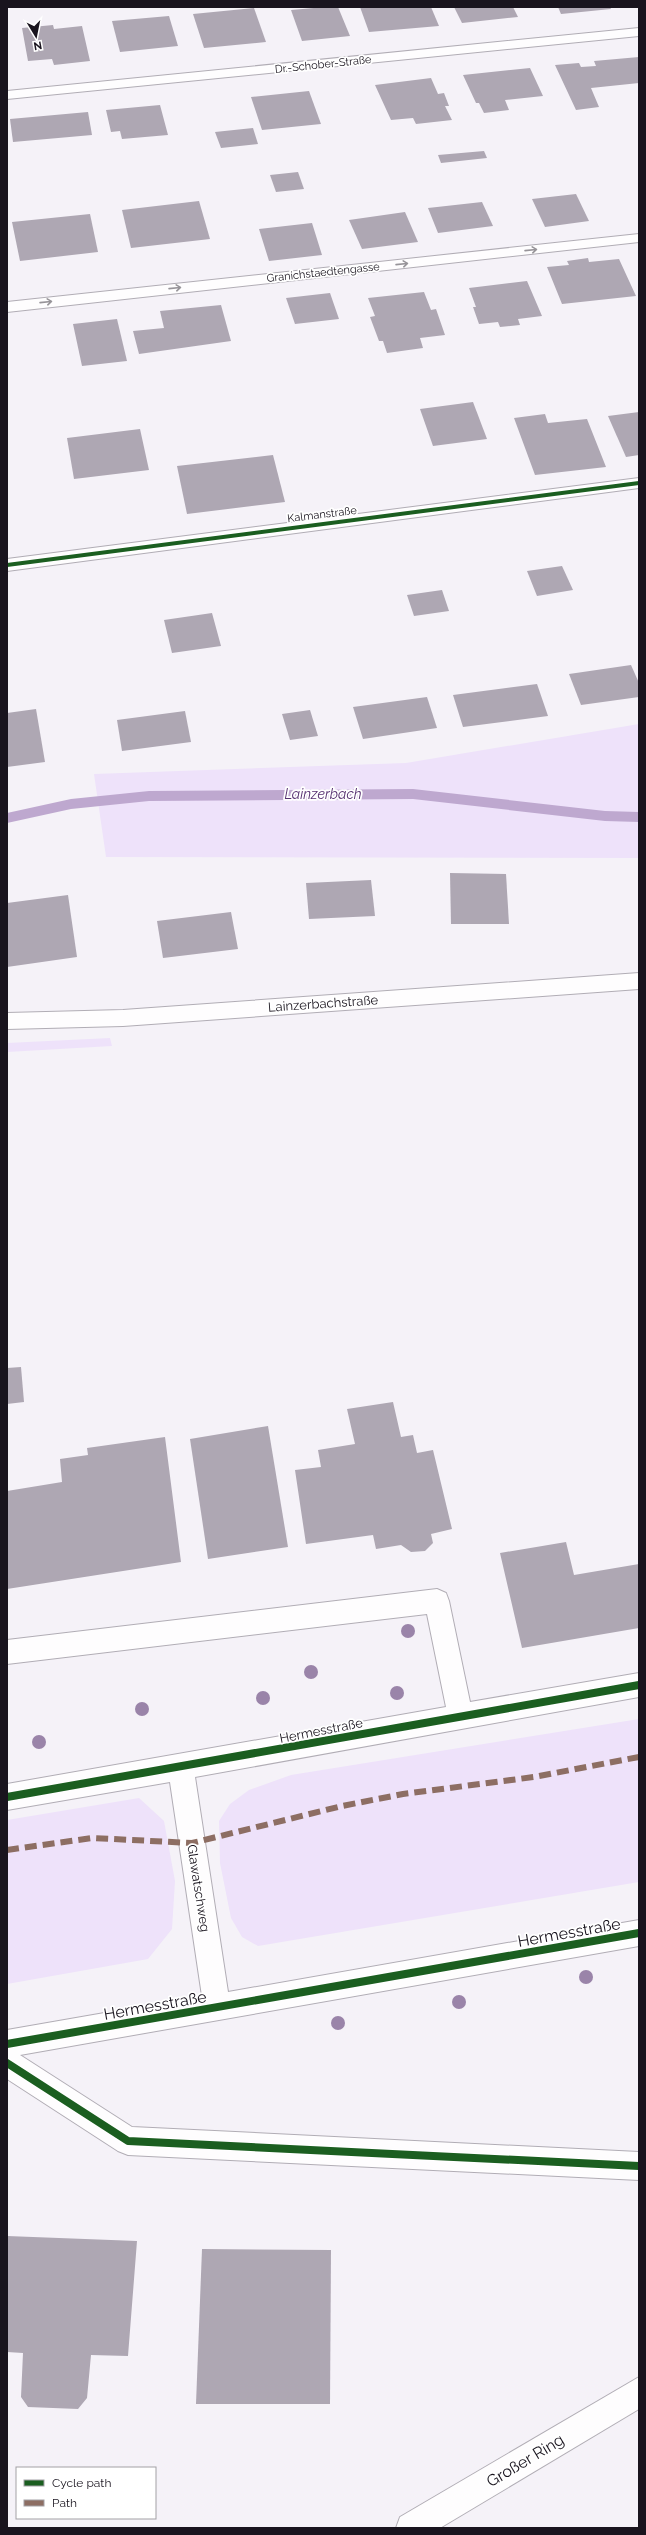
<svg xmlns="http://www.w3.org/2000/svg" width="646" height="2535" font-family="Raleway,sans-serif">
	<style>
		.green { fill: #eee2fa }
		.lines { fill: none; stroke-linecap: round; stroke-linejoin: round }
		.stream { fill: #bea8cf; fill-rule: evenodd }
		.building { fill: #aea7b3 }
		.minor-casing { stroke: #b1adb5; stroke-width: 2 }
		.minor { fill: #fefdfe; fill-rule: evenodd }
		.quiet { stroke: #8d6e63; stroke-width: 6; stroke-dasharray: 12 6; stroke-linecap: butt }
		.cycleway-far1-casing { stroke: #fff; stroke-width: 5.5 }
		.cycleway-casing { stroke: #fff; stroke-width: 10 }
		.cycleway-far1 { stroke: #1b5e20; stroke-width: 4 }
		.cycleway { stroke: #1b5e20; stroke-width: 8 }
		.tree { fill: #9a84a9 }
		.oneway { stroke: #979499 }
		.labels { text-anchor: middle; stroke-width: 3.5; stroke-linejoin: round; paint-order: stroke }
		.far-street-label { font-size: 11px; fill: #19141e; stroke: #fff }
		.street-label { font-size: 13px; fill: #19141e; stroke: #fff }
		.water-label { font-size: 14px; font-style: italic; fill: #542e6e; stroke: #fff }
		.near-street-label { font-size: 16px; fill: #19141e; stroke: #fff }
	</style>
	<rect width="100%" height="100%" fill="#f5f2f8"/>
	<g class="green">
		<polygon points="639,724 639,858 106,857 94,774 406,763"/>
		<polygon points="110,1038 112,1046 7,1052 7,1043"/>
		<polygon points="639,1719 639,1882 258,1946 242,1937 231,1918 220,1863 219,1821 230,1804 249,1790 291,1775"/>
		<polygon points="139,1798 164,1821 175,1881 172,1929 148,1959 7,1984 7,1820"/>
	</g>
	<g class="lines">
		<polygon class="stream" points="413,789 605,811 639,812 639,822 605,821 413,799 149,801 71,809 7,823 7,813 71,799 149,791"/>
	</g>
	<g class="building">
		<polygon points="325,7 338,7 350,36 302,41 291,10"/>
		<polygon points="360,7 431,7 439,26 369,32"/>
		<polygon points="454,7 513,7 518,17 462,23"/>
		<polygon points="558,7 610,7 611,9 561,14"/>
		<polygon points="254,8 266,42 204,48 193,14"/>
		<polygon points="169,16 178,46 120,52 112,21"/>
		<polygon points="53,25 54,29 82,26 90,61 54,65 52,59 28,61 22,28"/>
		<polygon points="639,57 639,83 591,88 599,107 576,110 555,65 579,63 581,67 596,66 594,61"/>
		<polygon points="530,68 543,96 505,100 509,110 484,113 479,103 476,103 463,75"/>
		<polygon points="431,78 438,94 444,93 449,106 445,106 452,120 416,124 413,118 391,120 375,85"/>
		<polygon points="309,91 321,124 262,130 251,97"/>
		<polygon points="160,105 168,135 122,139 120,131 111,132 106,110"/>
		<polygon points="88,112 92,135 13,142 10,119"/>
		<polygon points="253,128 258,144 221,148 215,132"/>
		<polygon points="484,151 487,158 441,163 438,155"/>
		<polygon points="298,172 304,189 276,192 270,175"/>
		<polygon points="576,194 589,221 545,227 532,199"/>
		<polygon points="199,201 210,239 131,248 122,210"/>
		<polygon points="482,202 493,226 438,233 428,208"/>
		<polygon points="405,212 418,242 362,249 349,220"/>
		<polygon points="90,214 98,252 20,261 12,222"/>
		<polygon points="312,223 322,255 269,261 259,229"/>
		<polygon points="588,258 589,262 619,259 636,296 562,304 547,267 569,265 567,261"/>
		<polygon points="527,281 542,316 518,319 520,325 500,327 498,322 479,324 473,307 476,307 469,288"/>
		<polygon points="424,292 431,310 436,309 445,335 420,338 423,348 387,353 383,341 379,341 370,317 375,316 368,298"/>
		<polygon points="330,293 339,319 295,324 286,298"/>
		<polygon points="221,305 231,341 139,354 133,331 164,328 160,311"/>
		<polygon points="117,319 127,361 82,366 73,324"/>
		<polygon points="473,402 487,439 433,446 420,409"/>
		<polygon points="639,412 639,455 626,457 608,416"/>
		<polygon points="545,414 548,423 587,419 606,467 535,475 514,418"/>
		<polygon points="140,429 149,470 74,479 67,438"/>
		<polygon points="273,455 285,502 187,514 177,466"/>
		<polygon points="562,566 573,590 537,596 527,571"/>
		<polygon points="442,590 449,611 414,616 407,595"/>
		<polygon points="212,613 221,646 172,653 164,620"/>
		<polygon points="631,665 639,683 639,697 581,705 569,674"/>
		<polygon points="537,684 548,716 463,727 453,695"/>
		<polygon points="427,697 437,728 363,739 353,707"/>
		<polygon points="36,709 45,762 7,767 7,713"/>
		<polygon points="310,710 318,736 290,740 282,714"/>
		<polygon points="185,711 191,742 122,751 117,720"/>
		<polygon points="450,873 506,874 509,924 451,924"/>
		<polygon points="371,880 375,916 309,919 306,883"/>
		<polygon points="68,895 77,957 7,967 7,903"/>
		<polygon points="231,912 238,949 163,958 157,921"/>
		<polygon points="21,1367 24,1402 7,1404 7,1368"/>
		<polygon points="393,1402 401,1437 413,1435 417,1453 433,1450 452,1529 431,1534 433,1543 425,1551 411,1552 401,1545 376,1549 373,1535 306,1544 295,1470 321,1467 318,1450 355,1444 347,1409"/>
		<polygon points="268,1426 288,1547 208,1559 190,1439"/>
		<polygon points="165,1437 181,1562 7,1589 7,1491 62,1482 60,1459 88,1455 87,1448"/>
		<polygon points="566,1542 574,1575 639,1564 639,1628 522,1648 500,1553"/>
		<polygon points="7,2236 137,2241 128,2356 91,2355 87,2398 78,2409 28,2407 21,2397 23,2353 7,2352"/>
		<polygon points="202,2249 331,2250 330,2404 196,2404"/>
	</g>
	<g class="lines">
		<defs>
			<g id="minor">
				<polygon points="639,28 639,36 7,99 7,91"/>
				<polygon points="639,234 639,242 7,312 7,302"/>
				<polygon points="639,478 639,488 7,571 7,559"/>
				<polygon points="639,973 639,989 123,1026 7,1029 7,1013 123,1010"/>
				<polygon points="437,1589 446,1593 449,1601 470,1702 639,1673 639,1697 195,1777 228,1992 639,1920 639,1946 20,2055 132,2127 639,2152 639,2180 128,2155 118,2151 7,2079 7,2030 202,1996 170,1782 7,1810 7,1784 446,1707 427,1614 7,1664 7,1640"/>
				<polygon points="639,2377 639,2409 440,2528 396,2528 400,2517"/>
			</g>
		</defs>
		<use href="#minor" class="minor-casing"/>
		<use href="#minor" class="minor"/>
		<polyline class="quiet" points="7,1850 92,1838 192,1843 342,1806 403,1794 534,1777 639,1757"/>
		<defs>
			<polyline id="cycleway-far1" points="7,565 639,483"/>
			<g id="cycleway">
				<polyline points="7,1797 639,1685"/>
				<polyline points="7,2044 639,1933"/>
				<polyline points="7,2063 128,2141 639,2166"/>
			</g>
		</defs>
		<use href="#cycleway-far1" class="cycleway-far1-casing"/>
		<use href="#cycleway" class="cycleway-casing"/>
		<use href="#cycleway-far1" class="cycleway-far1"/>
		<use href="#cycleway" class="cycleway"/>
	</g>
	<g class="tree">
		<circle cx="408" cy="1631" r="7"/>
		<circle cx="311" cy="1672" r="7"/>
		<circle cx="397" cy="1693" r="7"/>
		<circle cx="263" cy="1698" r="7"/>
		<circle cx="142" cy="1709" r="7"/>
		<circle cx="39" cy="1742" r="7"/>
		<circle cx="586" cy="1977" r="7"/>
		<circle cx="459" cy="2002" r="7"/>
		<circle cx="338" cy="2023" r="7"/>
	</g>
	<defs><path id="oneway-shaft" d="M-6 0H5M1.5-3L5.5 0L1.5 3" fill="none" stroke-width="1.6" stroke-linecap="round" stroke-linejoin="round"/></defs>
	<g class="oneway">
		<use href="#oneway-shaft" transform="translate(531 250) rotate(-6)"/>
		<use href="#oneway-shaft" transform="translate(402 264) rotate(-6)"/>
		<use href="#oneway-shaft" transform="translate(175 288) rotate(-6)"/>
		<use href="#oneway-shaft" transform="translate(46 302) rotate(-6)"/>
	</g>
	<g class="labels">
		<g class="far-street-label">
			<text transform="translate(323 64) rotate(-6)" y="4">Dr.-Schober-Straße</text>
			<text transform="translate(323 272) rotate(-6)" y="4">Granichstaedtengasse</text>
			<text transform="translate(322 514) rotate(-7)" y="4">Kalmanstraße</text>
		</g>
		<g class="street-label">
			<text transform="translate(323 1003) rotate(-4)" y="5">Lainzerbachstraße</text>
			<text transform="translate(321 1730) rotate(-11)" y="5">Hermesstraße</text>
			<text transform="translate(199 1888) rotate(81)" y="5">Glawatschweg</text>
		</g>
		<g class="water-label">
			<text x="323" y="799">Lainzerbach</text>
		</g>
		<g class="near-street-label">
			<text transform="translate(569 1932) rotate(-10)" y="6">Hermesstraße</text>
			<text transform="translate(155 2005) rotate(-10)" y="6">Hermesstraße</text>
			<text transform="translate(525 2460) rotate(-31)" y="6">Großer Ring</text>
		</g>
	</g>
	<rect width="646" height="2535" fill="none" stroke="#19141e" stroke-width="16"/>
	<rect x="16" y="2467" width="140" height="52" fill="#ffffff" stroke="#a3a1a5"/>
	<rect x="24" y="2480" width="20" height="6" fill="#1b5e20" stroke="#a3a1a5"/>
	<text x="52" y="2487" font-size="12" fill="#19141e">Cycle path</text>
	<rect x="24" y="2500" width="20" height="6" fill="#8d6e63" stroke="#a3a1a5"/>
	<text x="52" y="2507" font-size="12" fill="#19141e">Path</text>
	<g transform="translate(36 36) rotate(170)" stroke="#ffffff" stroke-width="3" paint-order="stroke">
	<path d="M0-3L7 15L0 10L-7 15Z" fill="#19141e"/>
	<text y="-6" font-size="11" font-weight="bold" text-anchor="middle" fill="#19141e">N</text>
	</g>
</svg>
